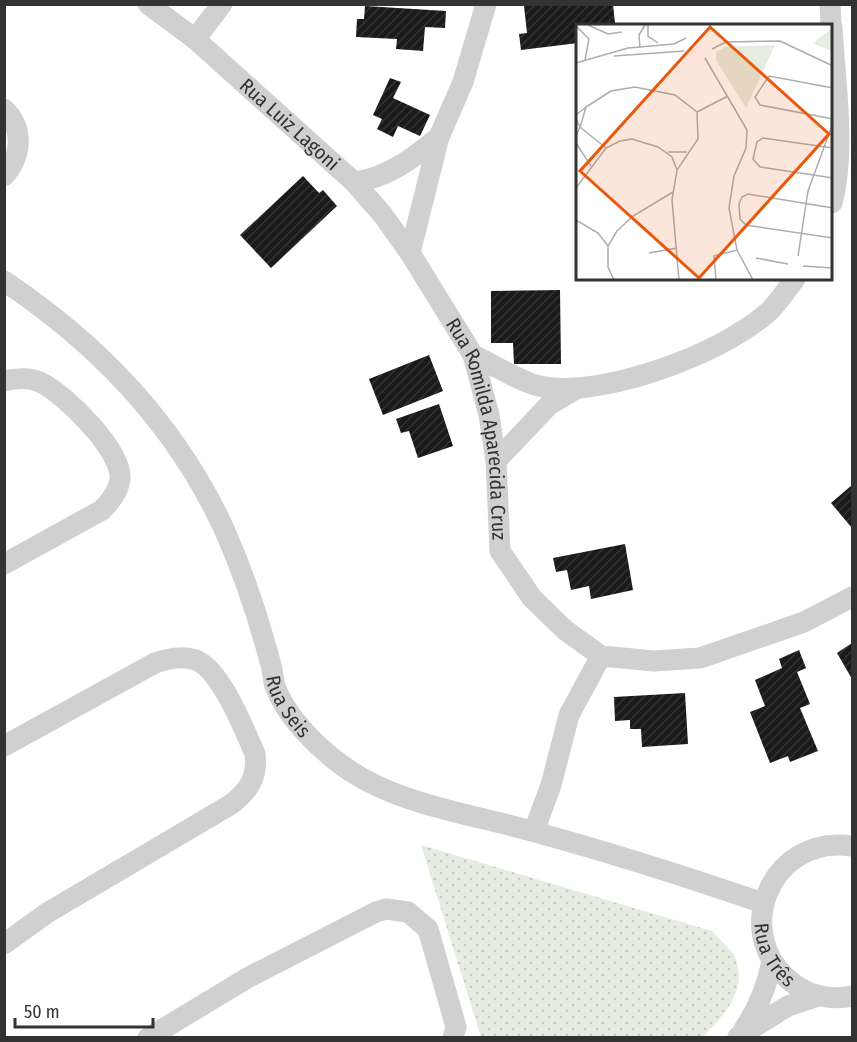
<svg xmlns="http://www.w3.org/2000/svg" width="857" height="1042" font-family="'Fira Sans Condensed',sans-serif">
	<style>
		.grass { fill: url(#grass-dots) }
		.building { fill: url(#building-hatch) }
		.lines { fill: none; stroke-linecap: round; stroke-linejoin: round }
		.minor { stroke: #d0d0d0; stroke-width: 21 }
		.labels { text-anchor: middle; stroke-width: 6; stroke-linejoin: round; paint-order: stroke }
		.street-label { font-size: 20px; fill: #333; stroke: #fff }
		.inset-road { fill: none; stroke: #adadad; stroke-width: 1.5 }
		.view { fill: #e8590c; fill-opacity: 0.15; stroke: #e8590c; stroke-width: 3 }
		.inset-edge { fill: none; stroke: #333; stroke-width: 3 }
	</style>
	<defs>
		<pattern id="grass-dots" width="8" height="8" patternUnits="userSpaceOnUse" patternTransform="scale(1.5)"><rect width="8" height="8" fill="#e6ecdf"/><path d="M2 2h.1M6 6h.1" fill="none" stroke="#c6cbc0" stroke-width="1.8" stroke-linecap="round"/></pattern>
		<pattern id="building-hatch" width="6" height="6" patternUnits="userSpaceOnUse" patternTransform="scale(1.5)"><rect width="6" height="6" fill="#1a1a1a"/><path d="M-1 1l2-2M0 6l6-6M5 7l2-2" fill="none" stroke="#333"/></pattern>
	</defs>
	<rect width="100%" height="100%" fill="#fff"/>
	<path class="grass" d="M 421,845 L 712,931 C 719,939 733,950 736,960 C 747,992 724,1015 703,1037 L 481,1037 Z"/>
	<g class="building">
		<polygon points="536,4 613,4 615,23 578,26 578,43 521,50 519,34 527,33 524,6"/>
		<polygon points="365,6 446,11 445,28 425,27 423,51 396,49 397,39 356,37 357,19 364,19"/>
		<polygon points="390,78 401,82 393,98 430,115 420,136 398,126 393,137 377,129 382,119 373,115"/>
		<polygon points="303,176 319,193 323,190 337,206 271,268 240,235"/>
		<polygon points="560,290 561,364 514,364 513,343 491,343 491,291"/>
		<polygon points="429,355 443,391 383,415 369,379"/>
		<polygon points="439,404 453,446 418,458 409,431 401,433 396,419"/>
		<polygon points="852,485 852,528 831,503"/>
		<polygon points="625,544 633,590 591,599 589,586 571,590 567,570 556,572 553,558"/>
		<polygon points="852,643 852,679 837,653"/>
		<polygon points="799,650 806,668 797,672 810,704 800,708 818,751 790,762 788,756 770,763 750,712 765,706 755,680 782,668 779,659"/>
		<polygon points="685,693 688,744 642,747 641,729 630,729 630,720 615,721 614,697"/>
	</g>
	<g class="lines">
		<g class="minor">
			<path id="s1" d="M 148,4 L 195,39 L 354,182 L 383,215 L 410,253 L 473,355 L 489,415 L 496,461 L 500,551 L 532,598 L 565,630 L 601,656 L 654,661 L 700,658 L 804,622 L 852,597"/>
			<polyline points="830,4 831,26"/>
			<path d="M 832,27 C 835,81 846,151 832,203"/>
			<polyline points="195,39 222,4"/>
			<path d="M 4,109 C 24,128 22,156 4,176"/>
			<path d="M 354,182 C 388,178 413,158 439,137"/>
			<polyline points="410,253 439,137 463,82 486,4"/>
			<path id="s2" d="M 4,281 C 100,345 177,426 225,531 C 244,574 259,620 271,665 C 273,672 273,680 275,686 C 285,715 315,745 339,763 C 392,804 468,813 531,831 C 609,852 687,877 763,903"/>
			<path d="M 473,355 C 493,364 523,384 544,387 C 605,397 720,354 766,314 C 777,305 786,290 795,279"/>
			<path d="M 4,381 C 17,378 29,377 40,382 C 65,394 122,450 120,479 C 119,491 110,502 102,510 L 4,564"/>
			<polyline points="496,461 549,405 576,389"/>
			<path d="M 4,746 L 155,663 C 168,659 182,655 196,660 C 221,670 244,729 255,754 C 258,777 249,791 230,805 L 47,913 L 4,944"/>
			<polyline points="534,831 551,785 569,715 601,656"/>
			<path id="s3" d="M 852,846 C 768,833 726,942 800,988 C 815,997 835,1000 852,996"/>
			<path d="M 744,1029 C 759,1007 767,986 772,961"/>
			<polyline points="738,1037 788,1006 818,996"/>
			<polyline points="148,1038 249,977 376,912 386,909 408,912 428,929 456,1027 453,1038"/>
		</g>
	</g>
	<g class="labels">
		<g class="street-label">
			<text dy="7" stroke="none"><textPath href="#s1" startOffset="186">Rua Luiz Lagoni</textPath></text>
			<text dy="7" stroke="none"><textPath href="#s1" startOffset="556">Rua Romilda Aparecida Cruz</textPath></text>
			<text dy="7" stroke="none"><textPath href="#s2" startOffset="525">Rua Seis</textPath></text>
			<text dy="7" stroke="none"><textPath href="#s3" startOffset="170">Rua Três</textPath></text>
		</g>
	</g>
	<g transform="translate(576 24)">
		<rect width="256" height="256" fill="#fff"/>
		<path d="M 199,21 L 187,47 L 170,84 L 140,36 L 140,29 L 149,23 Z" fill="#e6ecdf"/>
		<path d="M 256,4 L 256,27 L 238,20 L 240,17 Z" fill="#e6ecdf"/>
		<path class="inset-road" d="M 12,1 L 32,10 L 46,8M 72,1 L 72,12 L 82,19M 0,2 L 13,15 L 9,36M 64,24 L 63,11 L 69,1M 136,25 L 150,18 L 204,17 L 257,42M 38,32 L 108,27M 129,34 L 171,106 L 170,124 L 158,152 L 153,184 L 161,226 L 177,256M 0,39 L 52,24 L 98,20 L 110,14M 257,64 L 193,52 L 179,73 L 184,81 L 257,95M 10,83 L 35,67 L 59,63 L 99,71 L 121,88 L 122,115 L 101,146 L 96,176 L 103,256M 121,88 L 152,72M 0,91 L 10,83 L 4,103 L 30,124M 0,95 L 4,103 L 0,112M 0,119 L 15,142M 257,124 L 187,114 L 181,118 L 177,135 L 184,143 L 257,154M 92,128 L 111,128M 0,164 L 30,124 L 44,117 L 56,115 L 82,123 L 96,133 L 101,146M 257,184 L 172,170 L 166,173 L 163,180 L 164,195 L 170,201 L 257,214M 0,196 L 22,209 L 32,222M 73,229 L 101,224M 222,232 L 232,167 L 257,99M 180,234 L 212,240M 227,242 L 257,244M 38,256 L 32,243 L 32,222 L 41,207 L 57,192 L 97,168M 140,256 L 138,232 L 161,226"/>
		<path class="view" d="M 134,3 L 253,110 L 123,254 L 4,147 Z"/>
		<rect width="256" height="256" class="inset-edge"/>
	</g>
	<rect width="857" height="1042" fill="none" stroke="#333333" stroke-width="12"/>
	<path d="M15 1018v9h138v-9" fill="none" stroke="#333333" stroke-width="3"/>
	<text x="24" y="1018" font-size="18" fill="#333333" stroke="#ffffff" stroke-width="4.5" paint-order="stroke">50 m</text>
</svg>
